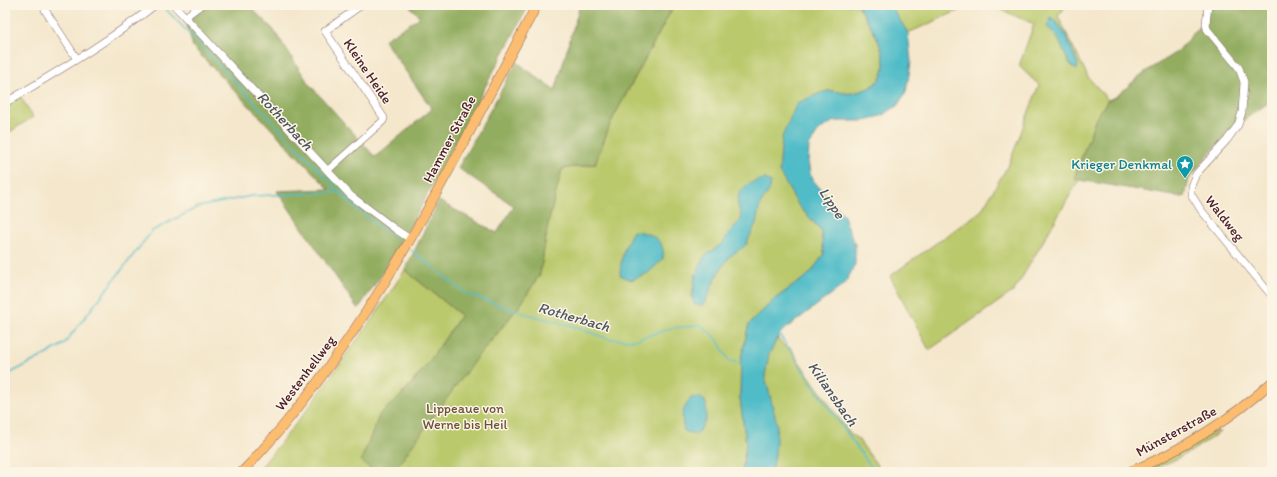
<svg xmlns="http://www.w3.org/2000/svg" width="1277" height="477" font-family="Itim,sans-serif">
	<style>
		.green { fill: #bac96c; stroke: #82744c }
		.forest { fill: #93ad60; stroke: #6e6646 }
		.water { fill: #4fbcc8; stroke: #4c6e7a }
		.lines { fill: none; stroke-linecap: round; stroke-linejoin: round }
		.stream { stroke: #4fbcc8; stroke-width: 1.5 }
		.minor-casing { stroke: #866563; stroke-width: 8 }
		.major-casing { stroke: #866563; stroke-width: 10 }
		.minor { stroke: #fff; stroke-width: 7 }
		.major { stroke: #fcbd6f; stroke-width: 9 }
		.labels { text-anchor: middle; stroke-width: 3; stroke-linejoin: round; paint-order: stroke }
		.street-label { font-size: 14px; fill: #4a1f2b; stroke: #fcf5e5 }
		.culture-label { font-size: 14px; fill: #0d838f; stroke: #fcf5e5; text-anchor: end }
		.park-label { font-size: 14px; fill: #6c523e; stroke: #fcf5e5 }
		.water-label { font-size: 15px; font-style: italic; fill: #4c5662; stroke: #fcf5e5 }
	</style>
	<rect width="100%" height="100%" fill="#fcf5e5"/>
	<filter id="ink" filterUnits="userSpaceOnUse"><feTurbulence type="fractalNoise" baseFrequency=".025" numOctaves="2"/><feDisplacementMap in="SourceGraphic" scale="8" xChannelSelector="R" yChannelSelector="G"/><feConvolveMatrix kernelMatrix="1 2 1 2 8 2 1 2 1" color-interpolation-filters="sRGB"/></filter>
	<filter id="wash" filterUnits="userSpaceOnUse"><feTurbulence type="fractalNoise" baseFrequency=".012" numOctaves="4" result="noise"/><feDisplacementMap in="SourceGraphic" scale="16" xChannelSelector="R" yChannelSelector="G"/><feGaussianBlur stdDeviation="0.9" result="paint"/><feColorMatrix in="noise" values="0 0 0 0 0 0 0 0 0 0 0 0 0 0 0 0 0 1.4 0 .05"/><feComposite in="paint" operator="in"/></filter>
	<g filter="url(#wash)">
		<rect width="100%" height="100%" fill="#f4e7cc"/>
		<g class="green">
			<path d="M 669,5 L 858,5 C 876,35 909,82 853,93 C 845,95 836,90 828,91 C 819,93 806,100 797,103 L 798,205 L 821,230 L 824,254 L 810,274 L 776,298 L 749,324 L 741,358 L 740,398 L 746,444 L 742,472 L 257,472 L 303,415 L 370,322 L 405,270 L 461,315 L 427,365 L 402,394 L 483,351 L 521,304 L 540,274 L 548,224 L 562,169 L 595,164 L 611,122 L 672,9 Z"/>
			<polygon points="890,5 971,5 908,33"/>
			<polygon points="990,5 1067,5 1058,16 1088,77 1108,100 1096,118 1074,178 1079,180 1014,291 929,350 890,276 981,211 1009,164 1039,85 1019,66 1034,24"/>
			<polygon points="20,96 33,117 5,135 5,100"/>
			<polygon points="778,338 784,346 791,348 798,360 850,434 858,439 882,472 759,472 758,352 774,344"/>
			<polygon points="1216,431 1220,432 1190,452 1174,460 1147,472 1137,472"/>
		</g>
		<g class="forest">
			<polygon points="209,5 248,5 273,29 309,84 375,157 432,109 384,40 420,17 408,5 529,5 412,223 380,277 358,309 277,191 329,189 193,47 186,22"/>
			<path d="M 580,5 L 669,5 L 672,9 L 611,122 L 595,164 L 562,169 L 548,224 L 540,274 L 521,304 L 477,357 L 393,472 C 378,472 371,472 361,460 L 380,414 L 404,393 L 427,365 L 461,315 L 405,270 L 439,201 L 497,233 L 514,206 L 458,168 L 517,62 L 555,91 Z"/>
			<polygon points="1204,5 1272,5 1272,100 1233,128 1208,155 1189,179 1185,196 1180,197 1074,179 1096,118 1108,100 1117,96 1142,74 1178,51 1202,23"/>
		</g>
		<g class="water">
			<path d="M 858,5 L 890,5 L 908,33 L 911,62 L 906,92 L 897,106 L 881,116 L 861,121 L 834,121 L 819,130 L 809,146 L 808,162 L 811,178 L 843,214 L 855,245 L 855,264 L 845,284 L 781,332 L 769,354 L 765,376 L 777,424 L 775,455 L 772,472 L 742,472 L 746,444 L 740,398 L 741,358 L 749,324 L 776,298 L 810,274 L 824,254 L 821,230 L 798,205 L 779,172 L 782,137 L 797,103 C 807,99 818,93 828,91 C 836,90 845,95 853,93 C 909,82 876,35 858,5 Z"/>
			<path d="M 1050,18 C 1066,26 1071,49 1078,64 L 1077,70 C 1065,63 1065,50 1058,39 C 1056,35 1051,30 1047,27 Z"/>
			<path d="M 765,179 L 771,182 L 770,189 L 760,205 L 756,223 L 746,245 L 729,257 L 717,275 L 704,305 L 694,305 L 692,297 L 695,277 L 704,257 L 724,242 L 729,232 L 741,220 C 741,215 739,210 738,204 C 736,188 751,181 765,179 Z"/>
			<path d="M 633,231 C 644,232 661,236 663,250 C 664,253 663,256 663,259 L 648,273 L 631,280 L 620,275 C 621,257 624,247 633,231 Z"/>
			<path d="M 699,397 L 706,402 L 706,420 L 697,435 L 684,431 C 681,415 681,412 691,398 Z"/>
		</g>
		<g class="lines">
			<g class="stream">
				<polyline points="162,5 356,209 401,243"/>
				<polyline points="411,250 465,293 523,313 569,325 609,339 634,340 672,328 701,325 717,339 729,361 742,363"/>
				<polyline points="779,334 818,393 875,472"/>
				<polyline points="5,376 45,355 64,344 152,231 198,207 251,196 340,192"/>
			</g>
		</g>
	</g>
	<g filter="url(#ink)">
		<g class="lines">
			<defs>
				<g id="minor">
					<polyline points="174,5 350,195 395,229 410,239"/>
					<polyline points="1208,5 1206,24 1207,29 1239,68 1244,82 1242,112 1238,125 1227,140 1196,174 1191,186 1191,194 1201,210 1272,296"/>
					<polyline points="45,10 77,59"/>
					<polyline points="185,17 201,5"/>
					<path d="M 5,103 C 56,72 108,42 155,5"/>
					<polyline points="328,170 383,121 384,118 325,31 360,6 359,5"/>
				</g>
				<g id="major">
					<path d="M 242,472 C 370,338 450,166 537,5"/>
					<path d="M 1129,472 C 1183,450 1229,421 1272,382"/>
				</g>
			</defs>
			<use href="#minor" class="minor-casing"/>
			<use href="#major" class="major-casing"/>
			<use href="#minor" class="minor"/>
			<use href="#major" class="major"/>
		</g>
	</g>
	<defs>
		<symbol id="sight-pin" viewBox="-11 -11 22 30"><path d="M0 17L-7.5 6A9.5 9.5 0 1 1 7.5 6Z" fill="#0f9aa8" stroke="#fcf5e5"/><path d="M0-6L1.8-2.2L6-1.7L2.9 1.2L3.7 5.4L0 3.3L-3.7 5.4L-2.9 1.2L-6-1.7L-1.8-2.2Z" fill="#fff"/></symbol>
	</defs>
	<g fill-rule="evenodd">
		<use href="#sight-pin" x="1175" y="154" width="20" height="27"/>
	</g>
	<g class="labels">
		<g class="street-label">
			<text transform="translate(368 71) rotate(56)" y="5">Kleine Heide</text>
			<text transform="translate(449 139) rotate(-62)" y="5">Hammer Straße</text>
			<text transform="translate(1225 218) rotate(52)" y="5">Waldweg</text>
			<text transform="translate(305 373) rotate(-53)" y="5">Westenhellweg</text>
			<text transform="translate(1176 431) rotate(-29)" y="5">Münsterstraße</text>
		</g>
		<g class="culture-label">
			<text x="1172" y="169">Krieger Denkmal</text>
		</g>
		<g class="park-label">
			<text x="465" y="413">Lippeaue von<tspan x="465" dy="16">Werne bis Heil</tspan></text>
		</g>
		<g class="water-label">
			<text transform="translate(285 121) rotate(47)" y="5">Rotherbach</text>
			<text transform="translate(832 203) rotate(56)" y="5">Lippe</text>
			<text transform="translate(574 317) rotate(16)" y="5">Rotherbach</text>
			<text transform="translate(833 394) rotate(55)" y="5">Kiliansbach</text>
		</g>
	</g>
	<rect width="1277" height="477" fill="none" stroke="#fcf5e5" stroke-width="20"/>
</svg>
